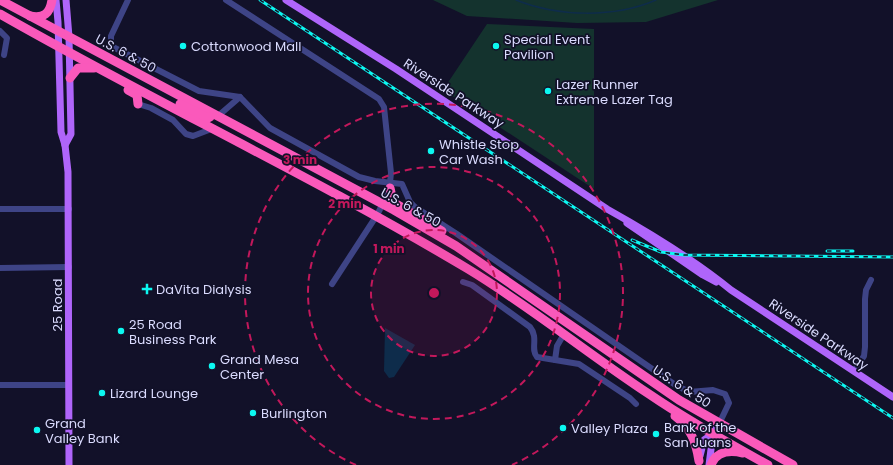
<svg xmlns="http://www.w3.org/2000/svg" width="893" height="465" font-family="Poppins,sans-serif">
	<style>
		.green { fill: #14332e }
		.water { fill: #0e2c4b }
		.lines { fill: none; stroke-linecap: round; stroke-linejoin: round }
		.stream { stroke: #0e2c4b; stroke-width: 1.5 }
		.minor { stroke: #3e4486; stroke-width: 6 }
		.major { stroke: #af65fa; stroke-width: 7 }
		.highway { stroke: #fa59bb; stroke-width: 9 }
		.rail-casing { stroke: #0cf8f1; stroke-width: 3 }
		.rail { stroke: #121129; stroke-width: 1.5; stroke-dasharray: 4.5; stroke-linecap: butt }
		.ring { fill: none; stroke: #c2185b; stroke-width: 2; stroke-dasharray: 7 5 }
		.poi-dot { fill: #0cf8f1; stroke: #121129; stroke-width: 1.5 }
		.labels { text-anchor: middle; stroke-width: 3.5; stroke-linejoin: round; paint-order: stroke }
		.poi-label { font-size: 13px; fill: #dadbfe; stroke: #121129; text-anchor: start }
		.street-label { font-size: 13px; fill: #dadbfe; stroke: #121129 }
		.centre { fill: #c2185b; stroke: #121129; stroke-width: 2 }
		.ring-label { font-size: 12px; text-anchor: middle; font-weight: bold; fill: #c2185b; stroke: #121129; stroke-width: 3.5; stroke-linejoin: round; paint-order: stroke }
	</style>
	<rect width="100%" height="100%" fill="#121129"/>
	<g class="green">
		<polygon points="433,0 718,0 646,22 577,23 467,16"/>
		<polygon points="487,24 594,29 594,189 443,90"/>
	</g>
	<polygon class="water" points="385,328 415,345 394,377 389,378 384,371"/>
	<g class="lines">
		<path class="stream" d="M 516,0 C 558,17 614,18 656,0"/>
		<g class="minor">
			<polyline points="128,0 111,36 111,44 113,47 199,91 240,97 270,128 359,177 375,181 402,184 410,202 415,207 457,234 674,384 689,392 713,390 725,394 729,403 719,424"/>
			<polyline points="226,0 379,99 384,107 391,173 389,192 377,215 332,284"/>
			<polyline points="0,31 7,38 4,55"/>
			<polyline points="138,104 151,108 173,120 186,134 193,136 214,128"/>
			<polyline points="218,116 240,97"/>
			<polyline points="0,209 69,209"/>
			<polyline points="0,268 69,267"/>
			<path d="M 463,282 L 472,285 L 530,327 C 539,338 530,349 537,357 L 579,364 L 630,398 L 636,404"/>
			<polyline points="555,360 557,346 564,334"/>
			<polyline points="854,371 864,356 865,347 865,299 866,290 871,280"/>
			<polyline points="0,385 69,385"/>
		</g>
		<g class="major">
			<polyline points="56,0 58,22 61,132 65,145 68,172 69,465"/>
			<path d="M 286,0 L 396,69 L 607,209 C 650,233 693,259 731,290 L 893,397"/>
			<polyline points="65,145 71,134 69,37 66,0"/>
			<polyline points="627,223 703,275 716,282"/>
			<polyline points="700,456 704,440 713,434"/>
			<polyline points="709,465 713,434 719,424"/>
		</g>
		<g class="highway">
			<polyline points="0,0 394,210 456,246 679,400 793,465"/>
			<path d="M 0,14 C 154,102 316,178 468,269 C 531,307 588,354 649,394 C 687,420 728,443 768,465"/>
			<path d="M 30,16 C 44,19 50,13 52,0"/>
			<polyline points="70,78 78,68 94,68"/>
			<polyline points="128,90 137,95 138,104"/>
			<polyline points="180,104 208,118 210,117"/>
			<polyline points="390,188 393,202 442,231"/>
			<path d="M 675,416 C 691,428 696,442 699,461"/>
			<path d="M 711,465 C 716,451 730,450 743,453"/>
		</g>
		<defs>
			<g id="rail">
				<polyline points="260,0 893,418"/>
				<polyline points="632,240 661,252 684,255 893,257"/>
				<polyline points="827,251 853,251"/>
			</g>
		</defs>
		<use href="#rail" class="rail-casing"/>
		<use href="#rail" class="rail"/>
	</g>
	<circle cx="434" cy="293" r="63" fill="#c2185b" fill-opacity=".12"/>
	<g class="ring">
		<circle cx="434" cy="293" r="63"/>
		<circle cx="434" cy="293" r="126"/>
		<path d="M356 465A189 189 0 1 1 512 465"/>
	</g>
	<g class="poi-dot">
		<circle cx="183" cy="46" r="4"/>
		<circle cx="496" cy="46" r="4"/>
		<circle cx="548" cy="91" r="4"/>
		<circle cx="431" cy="151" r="4"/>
		<path d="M145 283h4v4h4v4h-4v4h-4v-4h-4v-4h4z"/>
		<circle cx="121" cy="331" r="4"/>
		<circle cx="212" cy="366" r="4"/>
		<circle cx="102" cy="393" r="4"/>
		<circle cx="253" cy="413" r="4"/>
		<circle cx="563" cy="428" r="4"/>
		<circle cx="37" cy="430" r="4"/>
		<circle cx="656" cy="434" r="4"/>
	</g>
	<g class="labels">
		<g class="poi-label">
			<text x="504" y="44">Special Event<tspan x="504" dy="15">Pavilion</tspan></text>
			<text x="191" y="51">Cottonwood Mall</text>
			<text x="556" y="89">Lazer Runner<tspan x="556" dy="15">Extreme Lazer Tag</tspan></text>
			<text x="439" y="149">Whistle Stop<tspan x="439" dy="15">Car Wash</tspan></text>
			<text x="156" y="294">DaVita Dialysis</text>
			<text x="129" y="329">25 Road<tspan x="129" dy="15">Business Park</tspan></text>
			<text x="220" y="364">Grand Mesa<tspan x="220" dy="15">Center</tspan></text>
			<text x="110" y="398">Lizard Lounge</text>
			<text x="261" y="418">Burlington</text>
			<text x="45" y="428">Grand<tspan x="45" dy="15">Valley Bank</tspan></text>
			<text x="664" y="432">Bank of the<tspan x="664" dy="15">San Juans</tspan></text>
			<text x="571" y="433">Valley Plaza</text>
		</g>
		<g class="street-label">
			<text transform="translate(126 53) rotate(28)" y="5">U.S. 6 &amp; 50</text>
			<text transform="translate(454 93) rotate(33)" y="5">Riverside Parkway</text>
			<text transform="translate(411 207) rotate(29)" y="5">U.S. 6 &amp; 50</text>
			<text transform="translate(57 305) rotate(-90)" y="5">25 Road</text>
			<text transform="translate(819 334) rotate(34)" y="5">Riverside Parkway</text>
			<text transform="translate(682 386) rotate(33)" y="5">U.S. 6 &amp; 50</text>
		</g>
	</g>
	<circle cx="434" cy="293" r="6" class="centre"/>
	<g class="ring-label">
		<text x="300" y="164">3 min</text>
		<text x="345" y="208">2 min</text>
		<text x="389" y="253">1 min</text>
	</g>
</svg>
